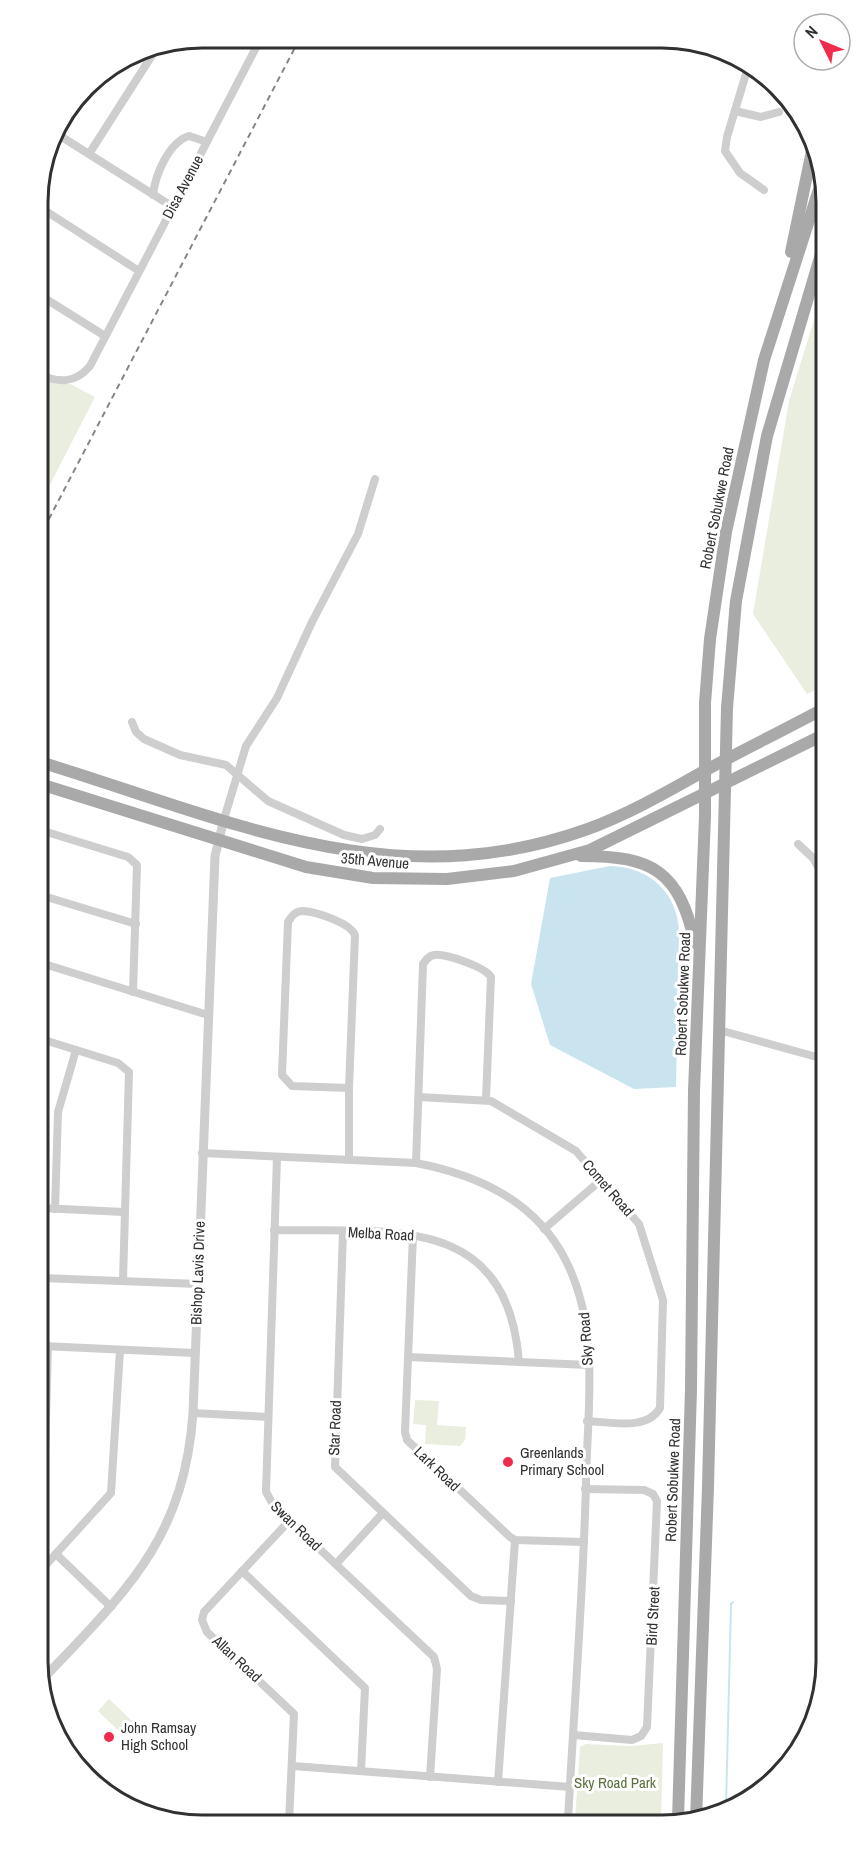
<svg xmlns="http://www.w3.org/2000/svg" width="864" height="1863" font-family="'Archivo Narrow',sans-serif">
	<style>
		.green { fill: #e9eedf }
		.water { fill: #cae4ef }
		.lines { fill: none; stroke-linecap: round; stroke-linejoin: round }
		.stream { stroke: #cae4ef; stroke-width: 2 }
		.minor { stroke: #cecece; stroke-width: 8 }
		.tertiary { stroke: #cecece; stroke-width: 9 }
		.primary { stroke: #a9a9a9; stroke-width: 12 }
		.rail { stroke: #868686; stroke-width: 2; stroke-dasharray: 6 4.5; stroke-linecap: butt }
		.poi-dot { fill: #f02c4c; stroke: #fff; stroke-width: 2 }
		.labels { text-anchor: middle; stroke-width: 6; stroke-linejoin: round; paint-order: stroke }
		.street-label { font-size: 15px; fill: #313131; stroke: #fff }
		.poi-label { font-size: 15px; fill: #313131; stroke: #fff; text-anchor: start }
		.park-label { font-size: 15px; fill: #59703b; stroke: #fff }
		.rim { fill: none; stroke: #313131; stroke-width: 3 }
	</style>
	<rect width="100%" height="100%" fill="#fff"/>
	<g class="green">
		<polygon points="821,297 823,686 807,694 753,614 789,401"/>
		<polygon points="39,377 56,384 70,384 95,397 39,506"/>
		<polygon points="415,1400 439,1401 437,1425 466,1427 465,1440 460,1446 425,1444 426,1425 413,1424"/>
		<polygon points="109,1699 133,1722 122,1734 98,1711"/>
		<polygon points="663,1743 661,1820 575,1820 580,1747 586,1744 631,1746"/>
	</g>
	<path class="water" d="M 610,866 C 650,867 678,893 679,933 L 676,1087 L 634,1089 L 550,1045 L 531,984 L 550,878 Z"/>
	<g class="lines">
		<polyline class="stream" points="726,1807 731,1604 733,1602"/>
		<g class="minor">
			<polyline points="748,67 727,137 725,151 740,173 764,190"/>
			<polyline points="735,111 761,117 779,112"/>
			<polyline points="54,132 173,207"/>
			<polyline points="89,154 158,46"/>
			<path d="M 153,195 C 155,175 169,142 189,136 L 207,142"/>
			<polyline points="38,206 139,271"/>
			<polyline points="38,294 105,336"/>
			<path d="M 39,374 C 58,383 75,384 90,366 L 261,38"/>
			<polyline points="132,722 136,732 144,739 180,755 226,765 268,801 344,835 362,839 375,835 380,829"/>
			<polyline points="224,819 246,746 277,698 312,622 358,534 375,479"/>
			<polyline points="40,830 128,857 137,865 133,992"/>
			<polyline points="798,844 813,858 823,876"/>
			<polyline points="40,895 136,924"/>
			<polyline points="41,963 208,1015"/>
			<polyline points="719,1030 824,1059"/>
			<polyline points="41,1039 118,1063 129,1072 123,1281"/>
			<path d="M 349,1088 L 292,1086 L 282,1075 L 288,922 C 292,916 295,911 303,911 C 317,912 350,923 355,935 L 349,1088 L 349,1159"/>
			<path d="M 419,1097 L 491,1101 L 576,1151 L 639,1224 L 663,1300 L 660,1408 C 647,1431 611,1422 587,1421"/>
			<path d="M 202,1153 L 416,1163 C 478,1175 536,1201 566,1261 C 601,1330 587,1409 586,1484 C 583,1597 574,1708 568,1820"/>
			<polyline points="277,1157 266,1492 274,1506 434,1657 437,1669 430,1777"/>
			<path d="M 416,1163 L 423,964 C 426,960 428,956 434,955 C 445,953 485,967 491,977 L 486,1099"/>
			<polyline points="41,1208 124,1212"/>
			<polyline points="55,1209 58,1112 76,1050"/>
			<polyline points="544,1229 601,1180"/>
			<path d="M 274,1230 C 388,1233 507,1211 519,1362"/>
			<polyline points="343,1232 335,1467 471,1596 481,1600 511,1601"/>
			<polyline points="413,1235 405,1432 407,1440 510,1537 515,1540 584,1542"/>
			<polyline points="42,1278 198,1284"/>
			<polyline points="42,1346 195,1353"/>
			<polyline points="408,1357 589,1365"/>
			<polyline points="193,1413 268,1417"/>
			<polyline points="42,1468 45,1456 48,1346"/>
			<polyline points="56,1554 111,1607"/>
			<polyline points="336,1564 382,1514"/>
			<polyline points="43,1568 111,1493 120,1350"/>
			<polyline points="242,1571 365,1688 361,1771"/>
			<polyline points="574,1735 632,1740 641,1736 647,1727 657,1501 653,1494 644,1490 585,1489"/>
			<polyline points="293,1766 570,1787"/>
			<polyline points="498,1782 515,1540"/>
			<polyline points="289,1822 294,1714 207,1632 202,1620 204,1612 290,1520"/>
		</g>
		<path class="tertiary" d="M 43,1679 C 125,1592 184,1540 193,1413 L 215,856 L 224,819"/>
		<g class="primary">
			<polyline points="791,252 813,146"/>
			<path d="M 40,762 C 224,818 390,899 585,830 C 627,815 667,792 706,770 C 745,749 784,730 823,709"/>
			<polyline points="40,784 306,867 373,878 447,879 514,871 590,850 823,735"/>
			<path d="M 581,856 C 653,856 679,871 695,943"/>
			<polyline points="678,1820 691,1389 694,1091 705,816 705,703 710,639 726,532 764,360 821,183"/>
			<polyline points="696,1820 708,1487 727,708 736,601 767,436 821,254"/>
		</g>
		<polyline class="rail" points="39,538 300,38"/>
	</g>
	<g class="poi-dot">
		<circle cx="508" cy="1462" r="6"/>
		<circle cx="109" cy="1737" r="6"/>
	</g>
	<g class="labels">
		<g class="street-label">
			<text transform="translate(183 187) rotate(-62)" y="5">Disa Avenue</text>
			<text transform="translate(717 508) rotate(-79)" y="5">Robert Sobukwe Road</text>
			<text transform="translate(375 861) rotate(5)" y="5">35th Avenue</text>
			<text transform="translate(683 994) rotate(-88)" y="5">Robert Sobukwe Road</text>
			<text transform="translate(608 1188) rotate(49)" y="5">Comet Road</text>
			<text transform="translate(381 1234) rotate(3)" y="5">Melba Road</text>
			<text transform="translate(198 1273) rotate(-88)" y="5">Bishop Lavis Drive</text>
			<text transform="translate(586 1339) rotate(-94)" y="5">Sky Road</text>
			<text transform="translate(335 1428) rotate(-88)" y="5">Star Road</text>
			<text transform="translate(437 1469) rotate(44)" y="5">Lark Road</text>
			<text transform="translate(673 1480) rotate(-88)" y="5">Robert Sobukwe Road</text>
			<text transform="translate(296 1526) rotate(44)" y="5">Swan Road</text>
			<text transform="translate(653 1616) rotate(-87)" y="5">Bird Street</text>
			<text transform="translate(237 1659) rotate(43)" y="5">Allan Road</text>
		</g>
		<g class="poi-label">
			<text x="520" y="1458">Greenlands<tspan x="520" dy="17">Primary School</tspan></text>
			<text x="121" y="1733">John Ramsay<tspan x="121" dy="17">High School</tspan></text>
		</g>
		<g class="park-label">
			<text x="615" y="1788">Sky Road Park</text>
		</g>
	</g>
	<path d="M0 0H864V1863H0ZM202 48H662A154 154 0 0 1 816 202V1661A154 154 0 0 1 662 1815H202A154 154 0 0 1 48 1661V202A154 154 0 0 1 202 48Z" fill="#fff" fill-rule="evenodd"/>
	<path class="rim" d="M202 48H662A154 154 0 0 1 816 202V1661A154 154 0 0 1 662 1815H202A154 154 0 0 1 48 1661V202A154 154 0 0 1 202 48Z"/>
	<g transform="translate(822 42) rotate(313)"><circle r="28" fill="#ffffff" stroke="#adadad" stroke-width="1.5"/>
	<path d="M0-4.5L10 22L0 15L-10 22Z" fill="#f02c4c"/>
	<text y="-9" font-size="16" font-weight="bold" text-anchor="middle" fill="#313131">N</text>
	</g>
</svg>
